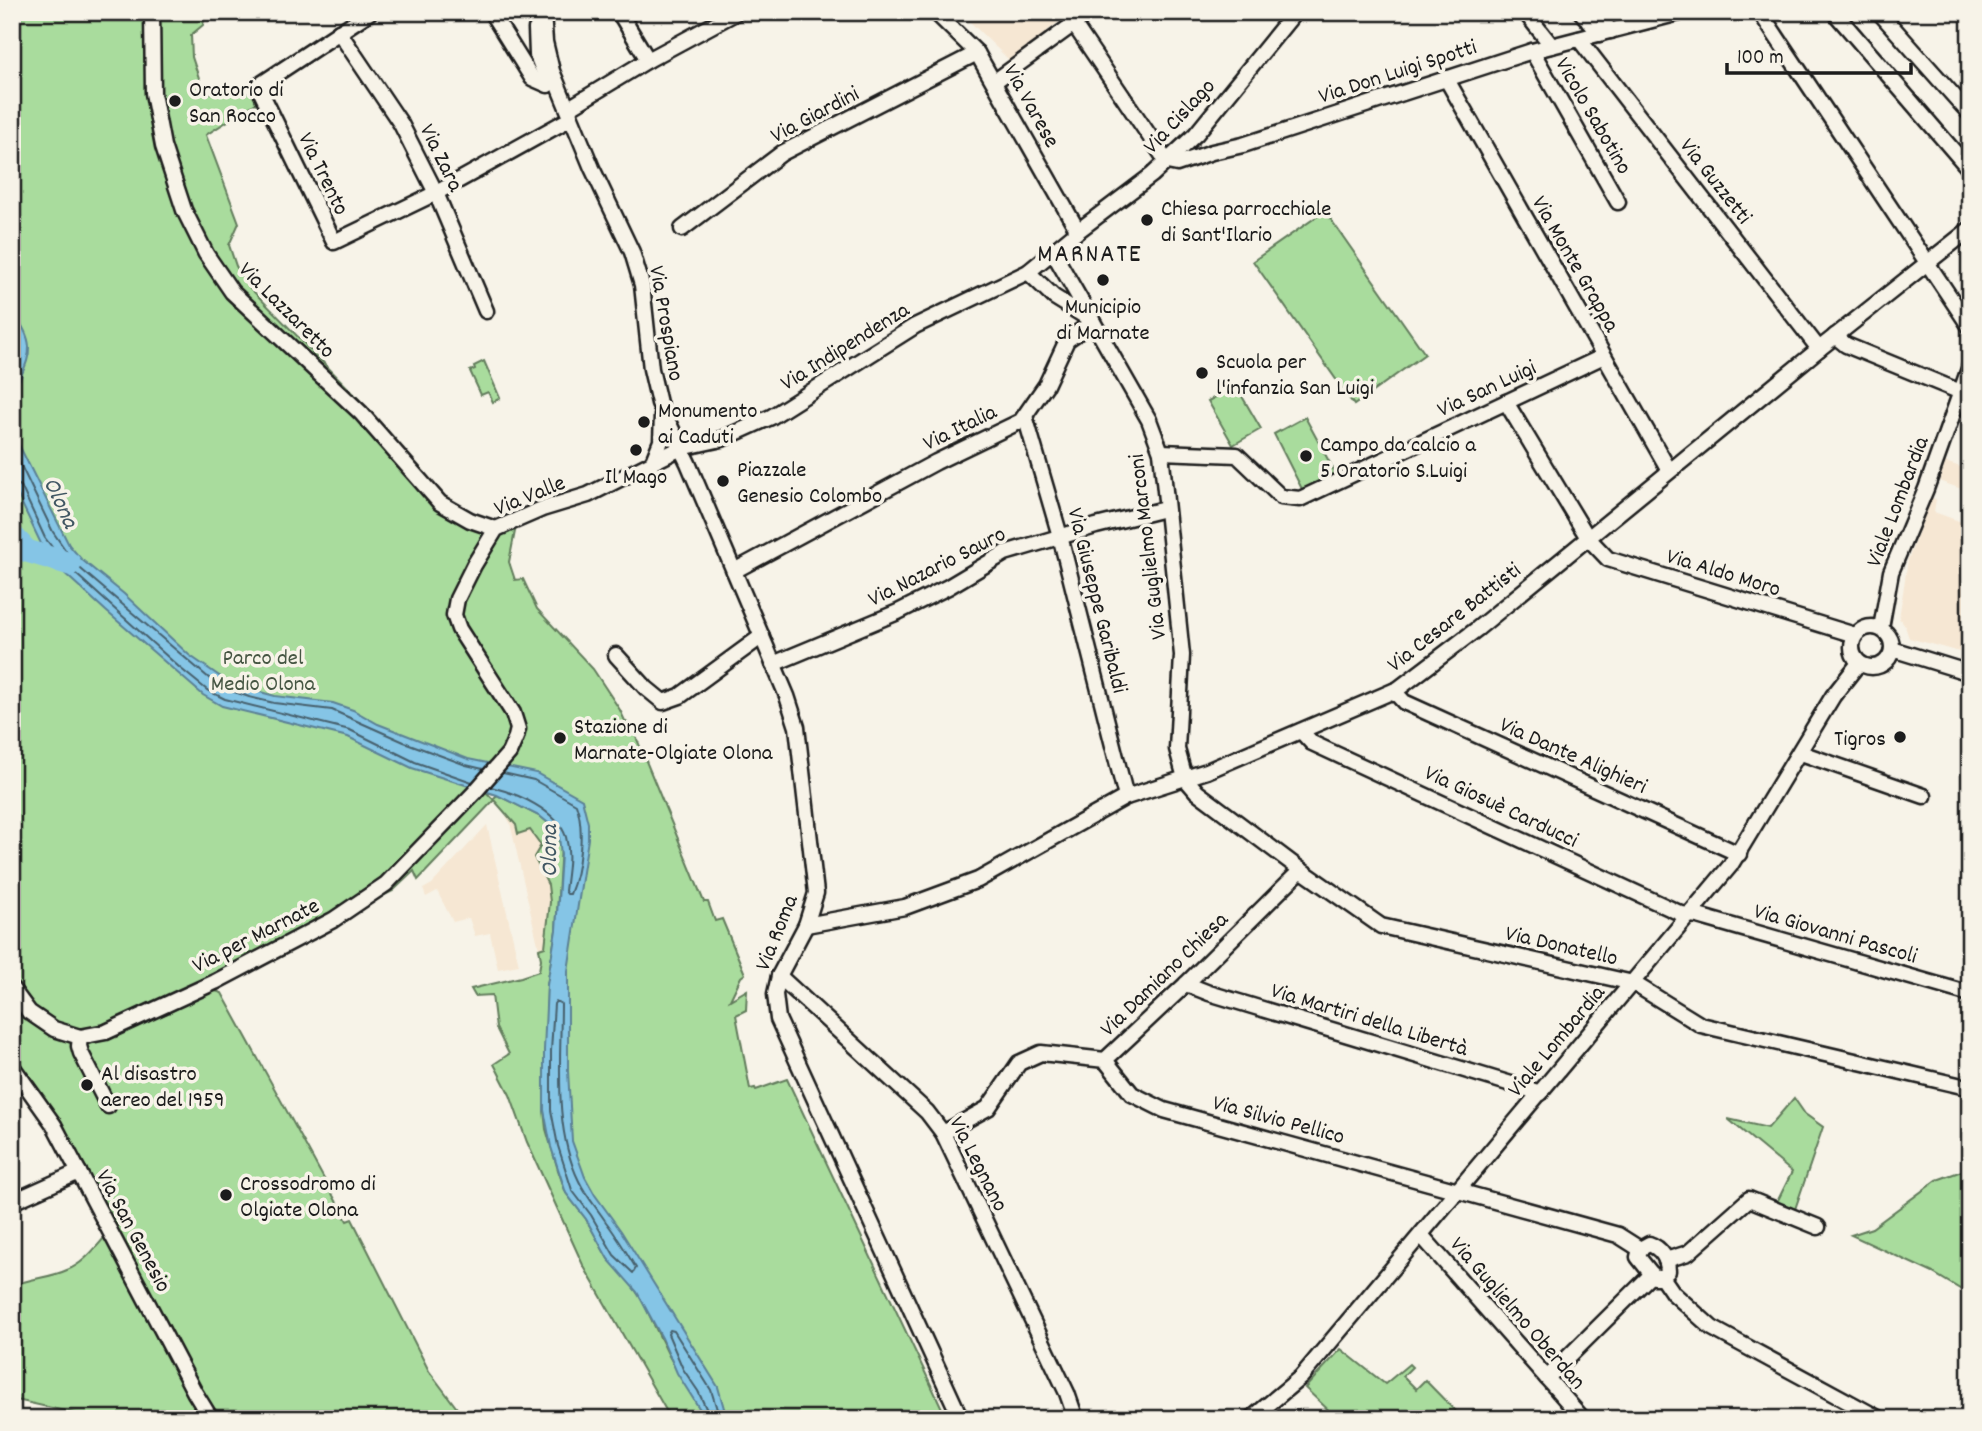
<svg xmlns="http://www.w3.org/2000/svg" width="1982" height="1431" font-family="Dekko,sans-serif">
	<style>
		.built { fill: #f6e7d3 }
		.green { fill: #a9dc9d; stroke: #627c5c; stroke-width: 2 }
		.water { fill: #85c5e6; stroke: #5b8195; stroke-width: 2 }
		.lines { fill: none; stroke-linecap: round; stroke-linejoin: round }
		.shore { stroke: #46606d; stroke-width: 2 }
		.river { stroke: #85c5e6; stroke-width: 23 }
		.minor-casing { stroke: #1c1c1c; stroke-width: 19 }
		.minor { stroke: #f7f3e8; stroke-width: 14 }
		.poi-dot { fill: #1c1c1c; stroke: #f7f3e8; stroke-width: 2.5 }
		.labels { text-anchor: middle; stroke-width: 7; stroke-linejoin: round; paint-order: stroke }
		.street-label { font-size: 23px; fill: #1c1c1c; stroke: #f7f3e8 }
		.poi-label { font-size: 23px; fill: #1c1c1c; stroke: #f7f3e8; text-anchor: start }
		.park-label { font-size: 23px; fill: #465643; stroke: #f7f3e8 }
		.water-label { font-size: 24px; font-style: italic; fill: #415763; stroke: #f7f3e8 }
		.quarter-label { font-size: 26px; letter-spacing: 2px; fill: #1c1c1c; stroke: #f7f3e8 }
	</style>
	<rect width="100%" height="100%" fill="#f7f3e8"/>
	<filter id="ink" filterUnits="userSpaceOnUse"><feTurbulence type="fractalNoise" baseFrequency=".0143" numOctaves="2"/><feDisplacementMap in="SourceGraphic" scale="14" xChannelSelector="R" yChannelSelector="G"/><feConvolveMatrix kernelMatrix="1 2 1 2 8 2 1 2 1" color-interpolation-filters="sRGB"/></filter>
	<g filter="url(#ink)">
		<g class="built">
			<polygon points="954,12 1071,12 1010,61 965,17"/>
			<polygon points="1945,462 1970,470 1970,492 1939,481"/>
			<polygon points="1931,498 1936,499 1934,512 1970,525 1970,655 1909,638 1905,626 1899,618 1908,560"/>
			<polygon points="505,814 516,825 530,830 542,845 534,857 548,885 550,902 545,948 539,949 510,823"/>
			<polygon points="487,825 519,965 498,969 490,933 475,936 469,918 453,922 437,891 426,897 423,889 432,884"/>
		</g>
		<g class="green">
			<path d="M 12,12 L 210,12 L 205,16 L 203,25 L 191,35 L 192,57 L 204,93 L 253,93 L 256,103 L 206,135 L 239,223 L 229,245 L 236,266 L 248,286 L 357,397 L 447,502 L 484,521 L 516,526 L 509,562 L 515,580 L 523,579 L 537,609 L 593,669 L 620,710 L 625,721 L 632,727 L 704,902 L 708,902 L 715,921 L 722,919 L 745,974 L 741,977 L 730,1000 L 747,990 L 746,1010 L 736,1015 L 750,1089 L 755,1088 L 756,1090 L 787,1079 L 947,1419 L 720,1419 L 571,1177 L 561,1063 L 578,813 L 486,792 L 493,799 L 497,795 L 541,817 L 553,827 L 561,845 L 556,930 L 547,985 L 544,1110 L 546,1129 L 558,1170 L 566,1193 L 586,1219 L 608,1259 L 629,1281 L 642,1300 L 669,1356 L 706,1419 L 671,1419 L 583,1265 L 527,1142 L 510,1095 L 494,1064 L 509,1054 L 496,1028 L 492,995 L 475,996 L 471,989 L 521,977 L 539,971 L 541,959 L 539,949 L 545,947 L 550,902 L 548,885 L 534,857 L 541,845 L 530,830 L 518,834 L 516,825 L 494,800 L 418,880 L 414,871 L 393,891 L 117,1026 L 121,1032 L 170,1012 L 212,990 L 222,993 L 347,1221 L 352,1219 L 429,1371 L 465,1419 L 100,1419 L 12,1399 L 12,1286 C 30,1278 50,1278 67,1270 C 83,1264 94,1249 105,1237 L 12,1059 Z"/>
			<polygon points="1325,211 1425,354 1354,405 1253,261"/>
			<polygon points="484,361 500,398 493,402 488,392 481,395 470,371 475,369 474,366"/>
			<polygon points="1236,386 1261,429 1233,445 1208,401"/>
			<polygon points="1305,417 1338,478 1304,493 1274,434"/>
			<polygon points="1794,1098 1805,1114 1823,1127 1793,1215 1776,1204 1792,1172 1728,1119 1768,1128"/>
			<polygon points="1970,1168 1970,1295 1933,1273 1851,1235 1872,1228 1937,1180"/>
			<polygon points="1341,1349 1385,1384 1409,1364 1412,1367 1403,1376 1416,1389 1425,1380 1463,1419 1338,1419 1305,1388"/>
		</g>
		<g class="water">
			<path d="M 12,312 C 46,353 20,364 12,403 Z"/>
			<polygon points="12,431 69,545 81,559 124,594 189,655 231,684 275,696 333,703 353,710 378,724 468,759 536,773 582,799 588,823 588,839 568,971 568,1071 572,1141 585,1177 595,1195 621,1231 718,1387 727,1419 706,1419 677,1373 662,1338 637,1292 608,1259 586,1219 566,1193 551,1147 544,1110 544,1050 547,985 556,930 561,855 559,837 553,827 541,817 497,795 412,768 348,737 222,706 203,695 106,611 61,570 45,552 12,483"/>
		</g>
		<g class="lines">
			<g class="shore">
				<polyline points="12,447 53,532 75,564 210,679 229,690 249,697 274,703 332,710 404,742 466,765 483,769"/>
				<polyline points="12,482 21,486 45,538 66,565 180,668 207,690 225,699 350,730 415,762 472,782"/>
				<path d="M 491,787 C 516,793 557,810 566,837 C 571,855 567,873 565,891 L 567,894 L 570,894 C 580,870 585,828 576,804 L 534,780 L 503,773"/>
				<path d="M 556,1001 L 561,1004 C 561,1061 553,1128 579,1181 C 586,1196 597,1208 606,1222 C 617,1236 626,1252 636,1268 L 633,1273 L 614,1255 L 591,1215 L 572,1190 L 558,1146 L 551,1110 L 551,1051 L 554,1004 Z"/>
				<polyline points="711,1419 698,1391 683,1369 668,1334 670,1330 674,1331 711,1390 720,1419"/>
			</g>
			<polyline class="river" points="12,535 27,551 70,564"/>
			<defs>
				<g id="minor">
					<polyline points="152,12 153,93 163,146 184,210 206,254 232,292 361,413 440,503 470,520 496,529"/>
					<polyline points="370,12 258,86 334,242 436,193 566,121"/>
					<polyline points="491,12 532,78 548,85"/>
					<polyline points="543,12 545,42 552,71 592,168 632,252 642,285 651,369 659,403 688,463 734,571 787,696 797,727 816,893 806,925 779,976 775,994 778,1019 961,1419"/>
					<polyline points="619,12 648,60"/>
					<polyline points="935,12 977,53 1078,231"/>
					<polyline points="1525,12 1552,46"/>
					<polyline points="1581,12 1600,34"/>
					<polyline points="1595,12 1611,31"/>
					<polyline points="1760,12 1970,327"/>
					<polyline points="1834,12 1970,170"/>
					<polyline points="1879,12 1970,114"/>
					<polyline points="1073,23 1167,162"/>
					<polyline points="536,29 537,55 548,83"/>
					<polyline points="339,32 401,124 436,193 486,311"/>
					<polyline points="1579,39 1819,349"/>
					<polyline points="1532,51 1618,202"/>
					<polyline points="1446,78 1669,470"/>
					<polyline points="994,82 1090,12"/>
					<polyline points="569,108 648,60 737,12"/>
					<polyline points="1167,162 1177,164 1212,152 1243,145 1532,51 1683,12"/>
					<polyline points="682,229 782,153 977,53"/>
					<polyline points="1053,252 1149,420 1161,452 1182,655 1177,749 1185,778 1197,792 1301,870 1381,926 1633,983 1701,1025 1962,1086"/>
					<polyline points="1028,272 1054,297 1091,320"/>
					<polyline points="1835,336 1846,345 1968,395"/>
					<polyline points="1506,402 1588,538 1608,559 1855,635"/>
					<polyline points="1025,416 1060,536 1126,797"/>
					<polyline points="1161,452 1237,455 1281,497 1300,499 1604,356"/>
					<polyline points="653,461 661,441 662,415"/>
					<polyline points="734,571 936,462 1021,421 1046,385 1067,340 1093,322"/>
					<circle cx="1872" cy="647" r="20"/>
					<polyline points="1881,628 1891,572 1926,489 1970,366"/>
					<polyline points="1892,649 1970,673"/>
					<polyline points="616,655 646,688 663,702 680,696 762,636"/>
					<polyline points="773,664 898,612 948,587 1005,553 1096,526 1165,509"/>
					<polyline points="1394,691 1404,702 1739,854"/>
					<polyline points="1301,731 1312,743 1682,914 1698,916 1970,994"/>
					<polyline points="1801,753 1924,796"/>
					<polyline points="806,925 905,907 978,880 1126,797 1207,771 1398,689 1477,629 1819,349 1970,229"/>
					<polyline points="779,976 927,1112 943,1133 1067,1393 1076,1419"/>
					<polyline points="1186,984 1209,993 1541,1093"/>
					<polyline points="12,989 29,1012 54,1029 80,1037 106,1032 215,982 333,920 386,884 474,793 509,753 516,737 518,729 513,713 459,629 454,615 457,599 474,565 496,529 542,509 588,495 681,448 722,439 771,417 915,326 1028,272 1078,231 1152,175 1196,134 1295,12"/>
					<polyline points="80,1037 79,1046 81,1053 108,1106"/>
					<polyline points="1105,1060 1132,1094 1164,1110 1618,1235 1640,1249"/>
					<polyline points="12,1066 54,1125 195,1393 211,1419"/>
					<polyline points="943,1133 988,1108 1019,1063 1041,1053 1105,1060 1186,984 1301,870"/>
					<polyline points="12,1202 79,1172"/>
					<polyline points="1421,1235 1583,1419"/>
					<path d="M 1649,1244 C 1661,1248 1668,1259 1668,1271 L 1662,1277 L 1654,1277 L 1638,1257 L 1640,1249 Z"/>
					<polyline points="1666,1260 1688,1253 1749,1199 1818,1227"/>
					<polyline points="1662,1277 1673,1293 1712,1328 1880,1419"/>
					<polyline points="1547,1378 1652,1274"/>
					<polyline points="1251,1419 1301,1377 1730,866 1833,696 1859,663"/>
				</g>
			</defs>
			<use href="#minor" class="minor-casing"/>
			<use href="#minor" class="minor"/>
		</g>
	</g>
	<g class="poi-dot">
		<circle cx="175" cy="101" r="7"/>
		<circle cx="1147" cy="220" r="7"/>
		<circle cx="1103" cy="280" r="7"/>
		<circle cx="1202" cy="373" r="7"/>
		<circle cx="644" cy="422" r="7"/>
		<circle cx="636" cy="450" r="7"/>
		<circle cx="1306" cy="456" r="7"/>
		<circle cx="723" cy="481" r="7"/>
		<circle cx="1900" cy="737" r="7"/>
		<circle cx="560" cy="738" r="7"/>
		<circle cx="87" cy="1085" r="7"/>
		<circle cx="226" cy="1195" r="7"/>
	</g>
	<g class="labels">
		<g class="street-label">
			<text transform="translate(1397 70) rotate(-18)" y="8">Via Don Luigi Spotti</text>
			<text transform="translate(1033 105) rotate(61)" y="8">Via Varese</text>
			<text transform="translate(814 113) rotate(-28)" y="8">Via Giardini</text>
			<text transform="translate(1178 115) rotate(-47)" y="8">Via Cislago</text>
			<text transform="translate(1595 115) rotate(60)" y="8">Vicolo Sabotino</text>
			<text transform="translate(443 157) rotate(64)" y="8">Via Zara</text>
			<text transform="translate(325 173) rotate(64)" y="8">Via Trento</text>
			<text transform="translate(1717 180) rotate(52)" y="8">Via Guzzetti</text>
			<text transform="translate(1577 263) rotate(60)" y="8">Via Monte Grappa</text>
			<text transform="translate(288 309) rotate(45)" y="8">Via Lazzaretto</text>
			<text transform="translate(668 323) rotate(80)" y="8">Via Prospiano</text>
			<text transform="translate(844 345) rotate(-32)" y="8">Via Indipendenza</text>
			<text transform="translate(1486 387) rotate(-25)" y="8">Via San Luigi</text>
			<text transform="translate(959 426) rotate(-26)" y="8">Via Italia</text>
			<text transform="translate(529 494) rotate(-22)" y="8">Via Valle</text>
			<text transform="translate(1896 501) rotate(-69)" y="8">Viale Lombardia</text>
			<text transform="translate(1146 547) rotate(-97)" y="8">Via Guglielmo Marconi</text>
			<text transform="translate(936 565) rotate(-27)" y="8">Via Nazario Sauro</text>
			<text transform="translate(1724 571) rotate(17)" y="8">Via Aldo Moro</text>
			<text transform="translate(1099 600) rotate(76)" y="8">Via Giuseppe Garibaldi</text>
			<text transform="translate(1453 616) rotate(-38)" y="8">Via Cesare Battisti</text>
			<text transform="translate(1574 754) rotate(24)" y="8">Via Dante Alighieri</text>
			<text transform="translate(1502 805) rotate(25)" y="8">Via Giosuè Carducci</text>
			<text transform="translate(775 932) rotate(-68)" y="8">Via Roma</text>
			<text transform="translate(1836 932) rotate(16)" y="8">Via Giovanni Pascoli</text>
			<text transform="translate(255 934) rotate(-27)" y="8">Via per Marnate</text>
			<text transform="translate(1562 944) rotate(13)" y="8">Via Donatello</text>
			<text transform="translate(1163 973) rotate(-44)" y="8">Via Damiano Chiesa</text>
			<text transform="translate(1370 1018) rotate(17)" y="8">Via Martiri della Libertà</text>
			<text transform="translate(1555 1040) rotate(-50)" y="8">Viale Lombardia</text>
			<text transform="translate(1279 1118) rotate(15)" y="8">Via Silvio Pellico</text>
			<text transform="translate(980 1163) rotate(63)" y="8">Via Legnano</text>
			<text transform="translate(135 1230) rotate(62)" y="8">Via San Genesio</text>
			<text transform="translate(1519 1312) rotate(49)" y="8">Via Guglielmo Oberdan</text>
		</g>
		<g class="poi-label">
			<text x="189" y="96">Oratorio di<tspan x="189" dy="26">San Rocco</tspan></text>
			<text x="1161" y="215">Chiesa parrocchiale<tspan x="1161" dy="26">di Sant'Ilario</tspan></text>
			<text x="1103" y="313" text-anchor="middle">Municipio<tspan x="1103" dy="26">di Marnate</tspan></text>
			<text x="1216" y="368">Scuola per<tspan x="1216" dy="26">l'infanzia San Luigi</tspan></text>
			<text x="658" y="417">Monumento<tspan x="658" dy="26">ai Caduti</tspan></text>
			<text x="1320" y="451">Campo da calcio a<tspan x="1320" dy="26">5 Oratorio S.Luigi</tspan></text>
			<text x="737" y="476">Piazzale<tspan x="737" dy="26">Genesio Colombo</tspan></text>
			<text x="636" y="483" text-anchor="middle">Il Mago</text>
			<text x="574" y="733">Stazione di<tspan x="574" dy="26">Marnate-Olgiate Olona</tspan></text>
			<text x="1886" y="745" text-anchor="end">Tigros</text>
			<text x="101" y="1080">Al disastro<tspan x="101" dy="26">aereo del 1959</tspan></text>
			<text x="240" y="1190">Crossodromo di<tspan x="240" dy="26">Olgiate Olona</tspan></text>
		</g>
		<g class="park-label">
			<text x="263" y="664">Parco del<tspan x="263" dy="26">Medio Olona</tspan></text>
		</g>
		<g class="water-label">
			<text transform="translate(62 502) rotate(65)" y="8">Olona</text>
			<text transform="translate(548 851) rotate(-90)" y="8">Olona</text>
		</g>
		<g class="quarter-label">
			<text x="1090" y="261">MARNATE</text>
		</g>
	</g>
	<rect width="1982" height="1431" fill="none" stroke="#f7f3e8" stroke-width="42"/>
	<rect x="21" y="21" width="1940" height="1389" fill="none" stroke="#1c1c1c" stroke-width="2.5" filter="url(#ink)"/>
	<path d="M1727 63v10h184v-10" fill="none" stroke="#1c1c1c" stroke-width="3.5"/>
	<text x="1737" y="63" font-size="21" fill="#1c1c1c" stroke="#f7f3e8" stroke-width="5" paint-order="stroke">100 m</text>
</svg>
